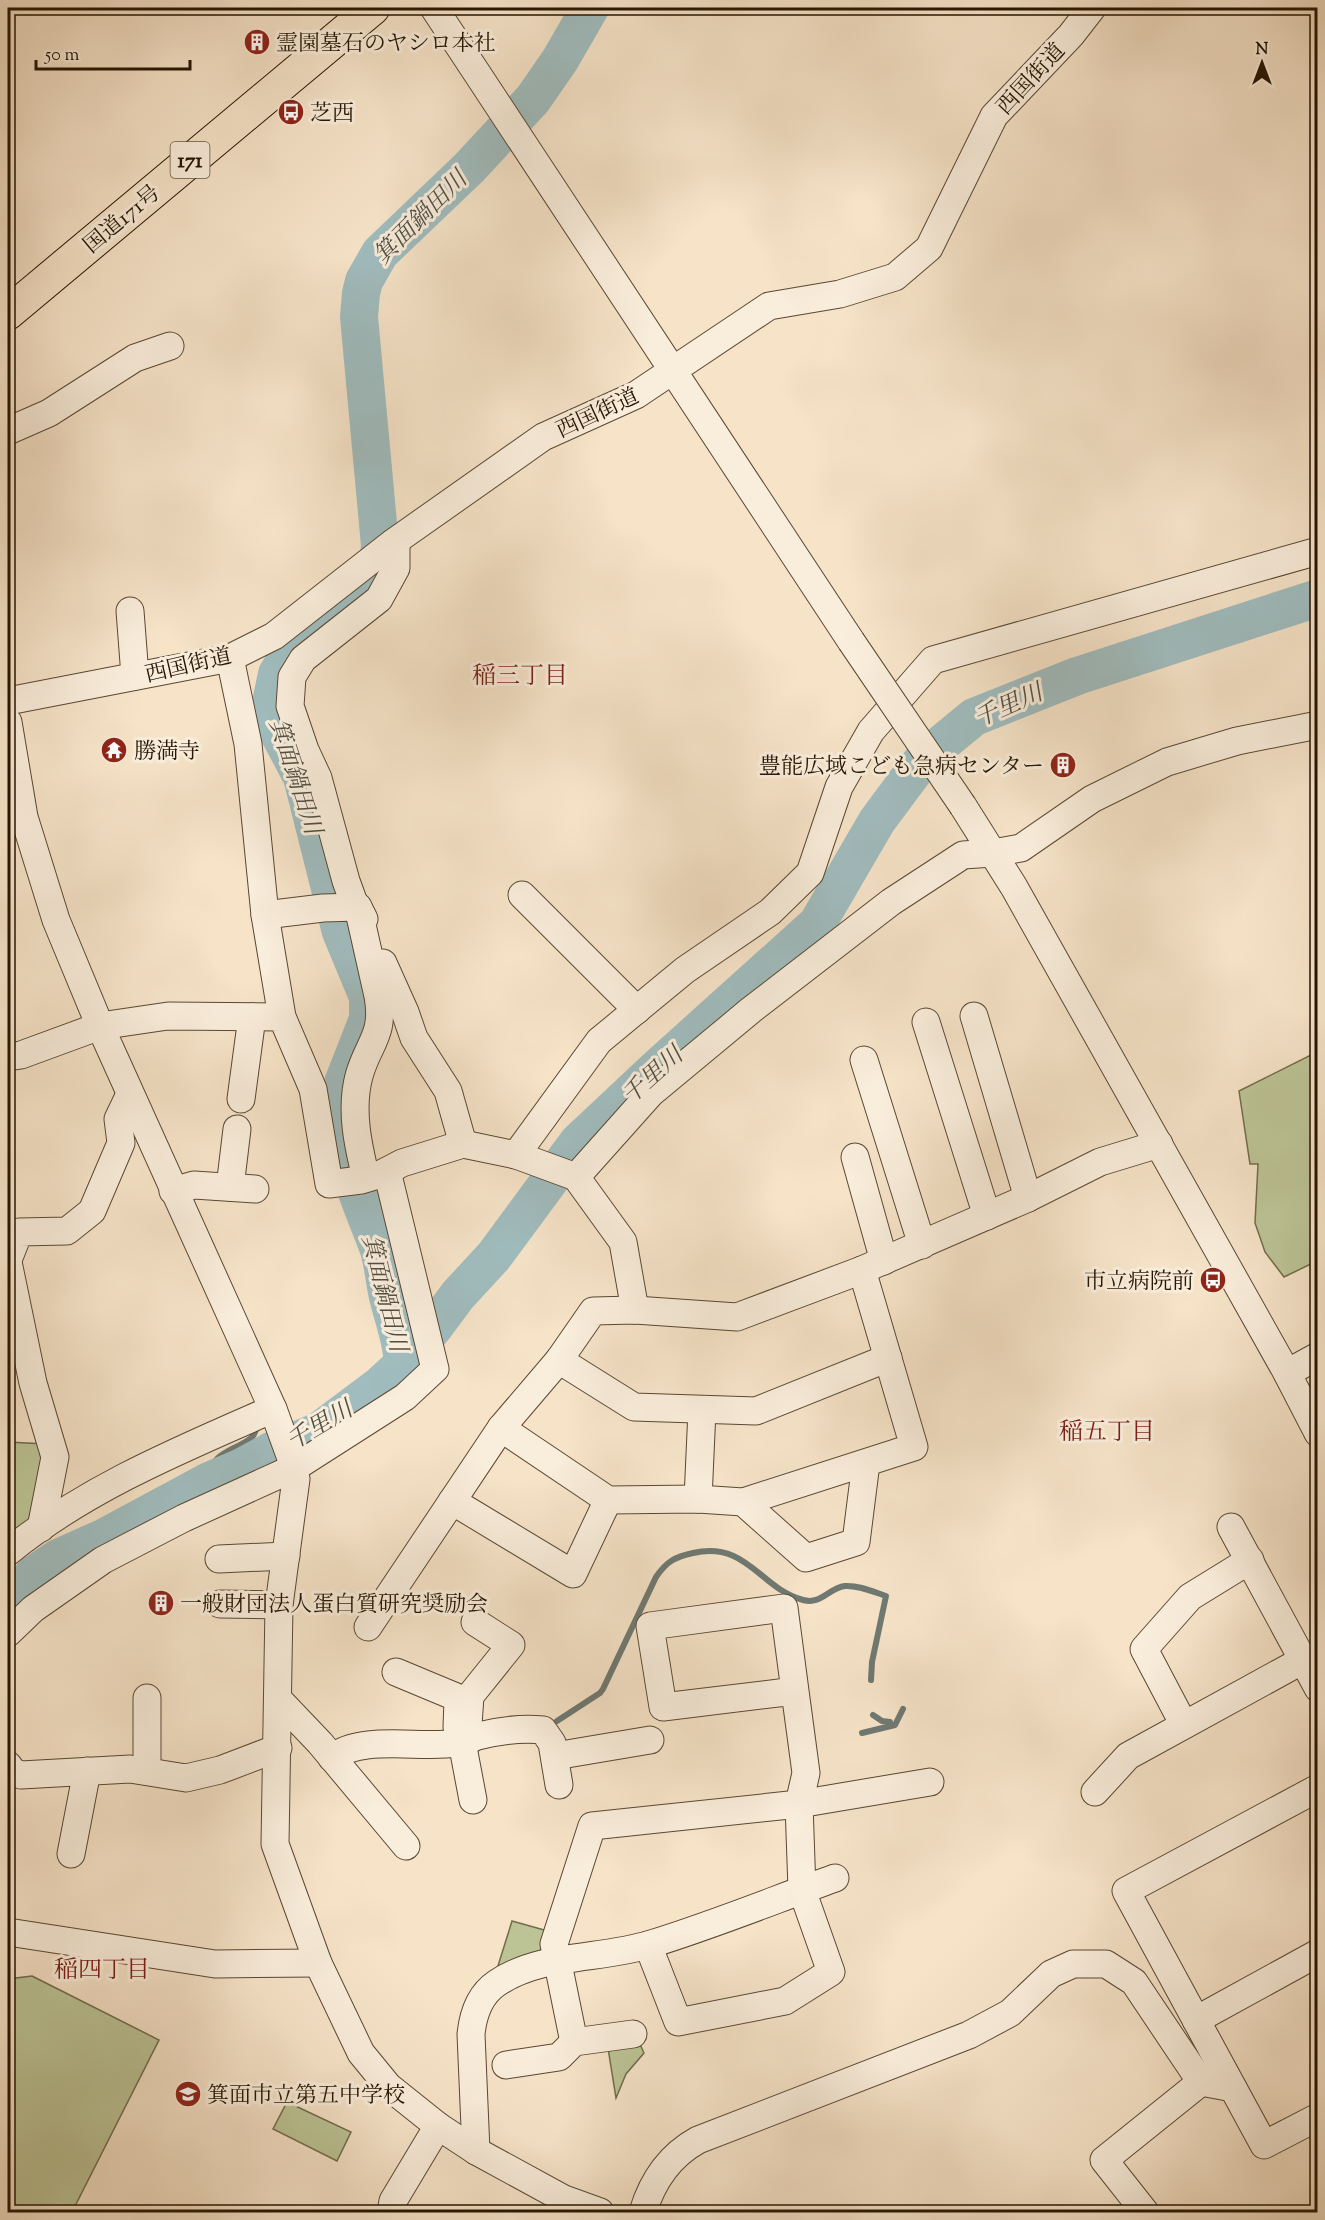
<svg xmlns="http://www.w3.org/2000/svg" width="1325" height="2220" font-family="'Sorts Mill Goudy','Noto Serif JP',serif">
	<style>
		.green { fill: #bcc496; stroke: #706c4c; stroke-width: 1.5 }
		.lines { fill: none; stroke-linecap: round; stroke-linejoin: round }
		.stream { stroke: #6f7972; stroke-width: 6 }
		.river { stroke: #a0bcbe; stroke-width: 38 }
		.minor-casing { stroke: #594833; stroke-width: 29 }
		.highway-casing { stroke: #251501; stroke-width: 35 }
		.minor { stroke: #f9eddb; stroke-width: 27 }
		.highway { stroke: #f6e3c8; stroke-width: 33 }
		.minor-bridge-casing { stroke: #594833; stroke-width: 29; stroke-linecap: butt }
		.minor-bridge { stroke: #f9eddb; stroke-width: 27 }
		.labels { text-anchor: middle; stroke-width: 6; stroke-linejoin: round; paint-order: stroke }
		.shield { fill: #f9eddb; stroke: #655642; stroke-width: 1.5 }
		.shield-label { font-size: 21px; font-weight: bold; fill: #251501 }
		.poi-label { font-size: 22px; fill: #251501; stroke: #f9eddb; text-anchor: start }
		.street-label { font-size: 22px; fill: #251501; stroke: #f9eddb }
		.water-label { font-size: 24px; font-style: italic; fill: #504f43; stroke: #f9eddb }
		.neighbourhood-label { font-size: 24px; fill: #7a1f14; stroke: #f9eddb }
	</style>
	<rect width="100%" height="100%" fill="#f6e3c8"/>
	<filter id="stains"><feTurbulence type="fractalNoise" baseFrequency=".00333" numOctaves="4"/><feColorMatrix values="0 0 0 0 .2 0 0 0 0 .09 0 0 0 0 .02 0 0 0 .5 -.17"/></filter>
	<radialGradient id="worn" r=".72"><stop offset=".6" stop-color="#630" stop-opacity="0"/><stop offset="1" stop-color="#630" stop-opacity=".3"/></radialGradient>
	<g class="green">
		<polygon points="1317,1052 1317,1261 1284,1277 1265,1252 1255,1223 1258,1164 1250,1164 1239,1091"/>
		<polygon points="8,1442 45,1444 33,1518 8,1538"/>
		<polygon points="512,1921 548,1931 545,1946 534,1955 497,1969"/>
		<polygon points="32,1976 159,2040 72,2212 8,2212 8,1979"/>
		<polygon points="639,2042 644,2053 626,2074 616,2098 608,2048"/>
		<polygon points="287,2102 351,2132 337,2161 273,2129"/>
	</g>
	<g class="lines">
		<g class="stream">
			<polyline points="242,1467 248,1480"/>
			<path d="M 209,1481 C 209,1452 233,1452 251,1438 C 255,1435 256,1429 258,1425"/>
			<polyline points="873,1715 882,1721 890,1722 890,1726"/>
			<path d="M 557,1721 L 600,1693 L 603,1689 L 656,1577 C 667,1561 675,1557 693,1553 C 748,1541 759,1588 803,1600 C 822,1605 828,1588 845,1586 C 858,1585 874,1592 886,1596 L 872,1662 L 871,1680"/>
			<polyline points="862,1733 895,1725 903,1709"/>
			<polyline points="532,2212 534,2211"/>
		</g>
		<g class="river">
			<path d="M 403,1364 C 402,1339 392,1316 387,1292 C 384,1277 383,1262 378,1247 C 359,1196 330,1139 343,1083 L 368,1019 L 368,997 L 341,932 L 302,777 L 277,730 L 272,698 L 277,674 L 288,656 L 368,589 L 377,576 L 380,545 L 359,317 L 361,293 L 364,281 L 380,253 L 469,168 L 533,99 L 560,60 L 590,8"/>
			<polyline points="8,1606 33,1575 58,1558 105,1537 209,1481 242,1467 273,1450 319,1431 379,1386 403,1364 435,1326 458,1295 494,1256 578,1142 659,1066 817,924 877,821 923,759 974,717 1077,676 1318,598"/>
		</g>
		<defs>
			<g id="minor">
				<polyline points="434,8 851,641"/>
				<polyline points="8,431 49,413 135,358 170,346"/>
				<polyline points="130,611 135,676"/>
				<polyline points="230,658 248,744 265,915 282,1017"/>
				<polyline points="8,701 230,658 274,636 394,542 543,437 636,395 769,306 840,294 895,277 929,248 994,116 1071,35 1092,8"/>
				<polyline points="8,722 24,817 56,920 100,1026 273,1409 292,1461 296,1479 279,1605 275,1844 318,1963 361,2053 388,2086 438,2126 476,2151 564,2199 600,2212"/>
				<polyline points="963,806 1014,887 1287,1373 1318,1433"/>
				<polyline points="522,895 637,1010"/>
				<polyline points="265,915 323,908 358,907 364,919"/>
				<polyline points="383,963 405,1012 414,1038 448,1091 463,1144"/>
				<polyline points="974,1016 1028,1198"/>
				<polyline points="926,1022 987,1216"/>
				<polyline points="8,1057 21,1055 100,1026 168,1016 282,1017 313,1089 329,1184 361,1180 381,1174 402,1163 463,1144 516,1155 599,1041 685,970 770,912 810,873 839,787 871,731 933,660 1318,551"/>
				<polyline points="864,1060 922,1245"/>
				<polyline points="241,1099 252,1017"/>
				<polyline points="516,1155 576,1177 623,1242 635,1310"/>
				<polyline points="855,1157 884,1261"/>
				<polyline points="576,1177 651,1093 751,1010 891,902 963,855 993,853 1021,848 1092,799 1167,762 1237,741 1318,725"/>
				<path d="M 366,1178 C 358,1145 350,1110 359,1076 C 368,1043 385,1036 378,996 L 358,907 L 354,903 L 346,881 L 318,778 L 305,750 L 290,706 L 292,677 L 303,659 L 379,599 L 396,568 L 396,541"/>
				<polyline points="230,1187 237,1129"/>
				<polyline points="173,1191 194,1185 255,1189"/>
				<polyline points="8,1260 19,1232 67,1231 92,1211 121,1143 118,1119 130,1094"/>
				<polyline points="8,1262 33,1383 55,1457 41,1528"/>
				<polyline points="559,1360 634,1407 756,1411 888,1358"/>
				<polyline points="1287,1373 1318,1356"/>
				<polyline points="501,1428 608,1500 698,1499 743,1502 914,1447 862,1270"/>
				<polyline points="698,1499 702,1410"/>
				<polyline points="452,1501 573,1574 608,1500"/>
				<polyline points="743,1502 806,1558 856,1542 866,1463"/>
				<polyline points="1231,1527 1318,1688"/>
				<path d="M 8,1552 C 86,1488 182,1449 273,1409"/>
				<polyline points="219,1559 286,1556"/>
				<polyline points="220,1604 279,1605"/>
				<polyline points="368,1627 501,1428 559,1360 593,1311 635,1310 737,1317 862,1270 1028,1198 1100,1162 1159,1144"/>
				<polyline points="8,1633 33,1609 103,1560 184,1518 294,1468 405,1397 435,1369 387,1171"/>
				<polyline points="396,1672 456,1697 458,1700 457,1727"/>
				<polyline points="279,1700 320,1743 406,1846"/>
				<polyline points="1184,1725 1144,1649 1190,1597 1250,1560"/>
				<polyline points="471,1739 468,1725 470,1696 511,1645 475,1622"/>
				<polyline points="462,1742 473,1800"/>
				<polyline points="555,1756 650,1740"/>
				<path d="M 332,1758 C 361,1734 421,1749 456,1743 C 464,1742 470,1738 478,1736 C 498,1731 523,1728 543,1730 L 552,1743 L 559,1785"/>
				<polyline points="8,1765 13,1772 21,1775 130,1769 186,1778 220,1770 278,1748"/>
				<polyline points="147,1771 147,1698"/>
				<polyline points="1318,1788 1126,1891 1264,2145 1318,2117"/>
				<polyline points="1095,1792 1128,1756 1303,1660"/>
				<polyline points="71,1854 87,1771"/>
				<polyline points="8,1932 215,1964 318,1963"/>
				<polyline points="648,1945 678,2022 785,2001 831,1972 802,1890 799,1804 806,1773 795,1691 663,1707 650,1626 784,1608 795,1691"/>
				<polyline points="1196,2020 1318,1953"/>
				<polyline points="574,2042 554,1944 592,1826 799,1804 930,1782"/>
				<polyline points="506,2065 559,2057 574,2042 633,2034"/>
				<path d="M 476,2151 L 471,2034 C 473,2015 479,1995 497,1983 C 542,1953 600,1960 651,1944 C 713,1925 774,1900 835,1878"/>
				<polyline points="391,2212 393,2201 438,2126"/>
				<path d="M 643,2212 C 652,2182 669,2156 698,2140 L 969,2035 L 1010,2013 L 1051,1974 L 1073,1964 L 1106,1964 L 1134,1982 L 1201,2082 L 1233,2088"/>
				<polyline points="1145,2212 1104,2160 1201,2082"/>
			</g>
			<polyline id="highway" points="8,313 373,8"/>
		</defs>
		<use href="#minor" class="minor-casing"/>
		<use href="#highway" class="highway-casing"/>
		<use href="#minor" class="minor"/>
		<use href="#highway" class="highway"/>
		<defs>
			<polyline id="minor-bridge" points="851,641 963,806"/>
		</defs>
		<use href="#minor-bridge" class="minor-bridge-casing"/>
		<use href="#minor-bridge" class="minor-bridge"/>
	</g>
	<defs>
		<symbol id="building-disc" viewBox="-11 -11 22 22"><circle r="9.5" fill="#8f2418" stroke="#f9eddb"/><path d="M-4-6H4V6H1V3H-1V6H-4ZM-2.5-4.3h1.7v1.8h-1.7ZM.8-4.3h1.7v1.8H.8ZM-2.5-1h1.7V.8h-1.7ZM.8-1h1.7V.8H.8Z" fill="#fff"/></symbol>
		<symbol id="bus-disc" viewBox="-11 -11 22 22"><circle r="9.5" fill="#8f2418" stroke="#f9eddb"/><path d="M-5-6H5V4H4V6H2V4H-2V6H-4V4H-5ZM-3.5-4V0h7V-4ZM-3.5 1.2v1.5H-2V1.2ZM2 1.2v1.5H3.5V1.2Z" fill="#fff"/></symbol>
		<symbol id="temple-disc" viewBox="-11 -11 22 22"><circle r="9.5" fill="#8f2418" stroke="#f9eddb"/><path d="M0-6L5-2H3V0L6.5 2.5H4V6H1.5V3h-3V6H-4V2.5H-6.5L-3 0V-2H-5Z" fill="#fff"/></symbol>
		<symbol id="school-disc" viewBox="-11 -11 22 22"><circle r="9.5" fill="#8f2418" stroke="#f9eddb"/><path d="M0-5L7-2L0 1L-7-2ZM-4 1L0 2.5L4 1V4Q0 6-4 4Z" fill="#fff"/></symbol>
	</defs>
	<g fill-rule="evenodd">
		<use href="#building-disc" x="242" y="27" width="30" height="30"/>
		<use href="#bus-disc" x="276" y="97" width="30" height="30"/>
		<use href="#temple-disc" x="99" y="735" width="30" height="30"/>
		<use href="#building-disc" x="1048" y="750" width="30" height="30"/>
		<use href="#bus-disc" x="1198" y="1265" width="30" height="30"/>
		<use href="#building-disc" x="146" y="1588" width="30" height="30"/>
		<use href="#school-disc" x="173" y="2079" width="30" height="30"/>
	</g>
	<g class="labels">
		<rect class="shield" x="170.5" y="142" width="39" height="36" rx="4.5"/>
		<g class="shield-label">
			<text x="190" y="167">171</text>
		</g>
		<g class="poi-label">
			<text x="276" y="50">霊園墓石のヤシロ本社</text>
			<text x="310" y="120">芝西</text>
			<text x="134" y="758">勝満寺</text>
			<text x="1044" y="773" text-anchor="end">豊能広域こども急病センター</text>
			<text x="1194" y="1288" text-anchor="end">市立病院前</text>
			<text x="180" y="1611">一般財団法人蛋白質研究奨励会</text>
			<text x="207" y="2102">箕面市立第五中学校</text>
		</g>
		<g class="street-label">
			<text transform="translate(1030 78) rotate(-47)" y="8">西国街道</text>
			<text transform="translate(121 218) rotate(-40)" y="8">国道171号</text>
			<text transform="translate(597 412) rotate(-25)" y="8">西国街道</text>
			<text transform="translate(188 664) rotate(-13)" y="8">西国街道</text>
		</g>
		<g class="water-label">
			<text transform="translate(420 217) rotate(-45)" y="8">箕面鍋田川</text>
			<text transform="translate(1008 705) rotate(-24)" y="8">千里川</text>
			<text transform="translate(296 776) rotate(72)" y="8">箕面鍋田川</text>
			<text transform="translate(652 1075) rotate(-42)" y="8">千里川</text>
			<text transform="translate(385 1293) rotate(76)" y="8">箕面鍋田川</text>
			<text transform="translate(319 1425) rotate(-31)" y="8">千里川</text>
		</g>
		<g class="neighbourhood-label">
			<text x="520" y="683">稲三丁目</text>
			<text x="1107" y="1439">稲五丁目</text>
			<text x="102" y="1977">稲四丁目</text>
		</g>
	</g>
	<rect width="1325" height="2220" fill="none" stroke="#f6e3c8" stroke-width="30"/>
	<rect x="9" y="9" width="1307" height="2202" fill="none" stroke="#251501" stroke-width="3"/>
	<rect x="15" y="15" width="1295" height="2190" fill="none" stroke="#251501" stroke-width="1.5"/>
	<g transform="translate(1262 63)" stroke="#f9eddb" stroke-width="4.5" paint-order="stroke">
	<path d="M0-4.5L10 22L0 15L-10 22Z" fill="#251501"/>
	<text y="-9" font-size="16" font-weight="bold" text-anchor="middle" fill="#251501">N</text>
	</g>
	<path d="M36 60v9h154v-9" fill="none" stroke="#251501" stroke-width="3"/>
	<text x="45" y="60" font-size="18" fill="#251501" stroke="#f9eddb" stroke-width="4.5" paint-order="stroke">50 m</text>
	<rect width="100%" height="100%" filter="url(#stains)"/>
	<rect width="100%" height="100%" fill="url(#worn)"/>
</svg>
